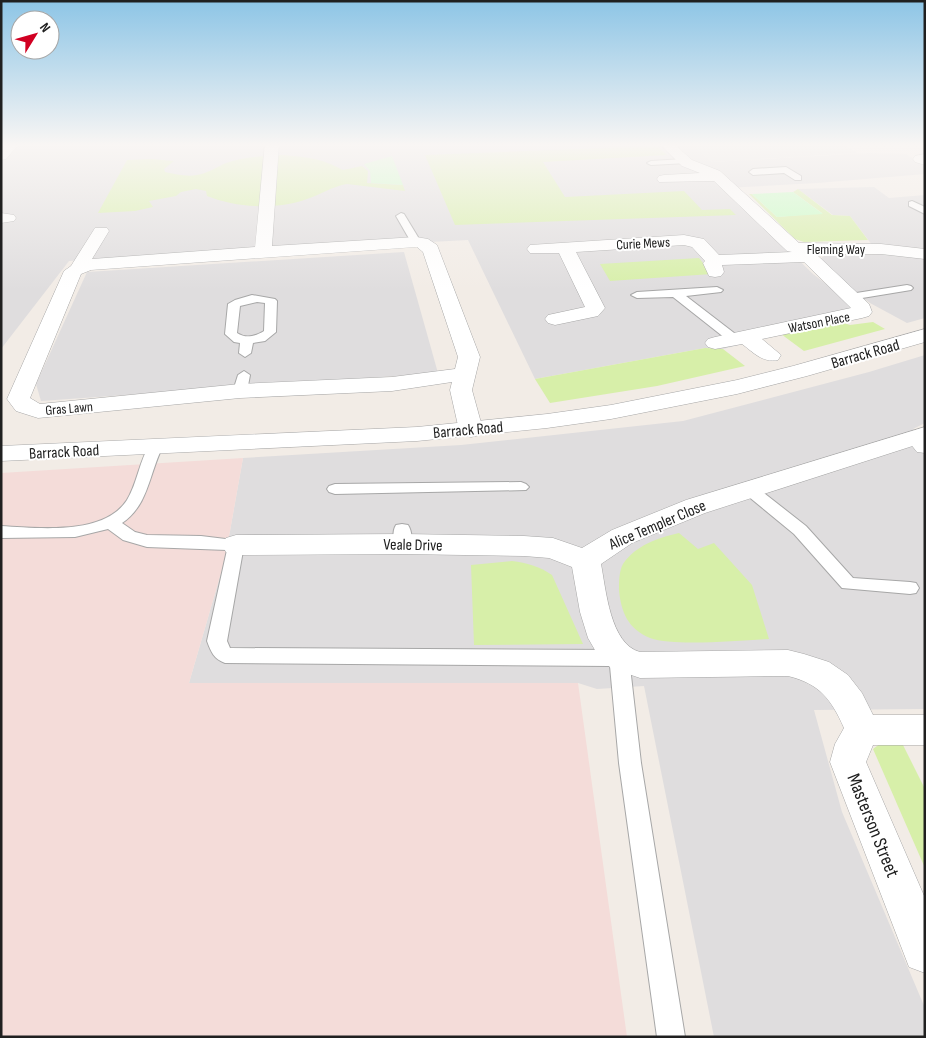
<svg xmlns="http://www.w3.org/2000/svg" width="926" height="1038" font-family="'Sofia Sans Condensed',sans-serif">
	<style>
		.residential { fill: #dfddde }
		.military { fill: #f4dcd9 }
		.grass { fill: #d7efa9 }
		.park { fill: #c6fec1 }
		.parking { fill: #e0e0e0 }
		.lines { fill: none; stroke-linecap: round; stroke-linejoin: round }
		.service-casing { stroke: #a7a7a7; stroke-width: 2 }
		.pedestrian-casing { stroke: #a7a7a7; stroke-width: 1 }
		.minor-casing { stroke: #a7a7a7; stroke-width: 1 }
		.tertiary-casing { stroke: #a7a7a7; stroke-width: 1 }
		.service { fill: #fff; fill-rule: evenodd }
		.pedestrian { fill: #fff; fill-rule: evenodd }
		.minor { fill: #fff; fill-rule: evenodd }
		.tertiary { fill: #fff; fill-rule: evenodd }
		.labels { text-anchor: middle; stroke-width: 4; stroke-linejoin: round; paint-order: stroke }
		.far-street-label { font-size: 14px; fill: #202020; stroke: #fff }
		.street-label { font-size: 16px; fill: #202020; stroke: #fff }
		.near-street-label { font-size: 19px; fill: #202020; stroke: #fff }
	</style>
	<rect width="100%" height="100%" fill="#f2ece6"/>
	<g class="residential">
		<polygon points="1,144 691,144 712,162 869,153 906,154 925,166 925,174 817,183 725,188 813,274 869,316 781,334 723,349 705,348 535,379 468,240 69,261 1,349"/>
		<polygon points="874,187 889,198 925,195 925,318 907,323 870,303 853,291 820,259 824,256 879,254 850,216 833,215 798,189"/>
		<polygon points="404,252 438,373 41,401 36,384 87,272"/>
		<polygon points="925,355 925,423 913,429 925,437 925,709 814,710 842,812 925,1008 925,1037 714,1037 644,686 597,689 578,683 189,683 225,559 243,458 461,445 683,421 869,372"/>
	</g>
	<polygon class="military" points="243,458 225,559 189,683 578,683 627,1037 1,1037 1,473"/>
	<g class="grass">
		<polygon points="657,146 667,155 543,162 565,197 684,191 702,210 730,209 736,215 455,225 425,155"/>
		<path d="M 281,155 C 306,157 321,158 343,170 L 362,166 L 368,171 L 367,183 L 403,185 L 405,191 L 347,184 C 333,186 320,195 307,199 C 277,210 237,208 207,196 L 206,191 L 196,189 L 181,192 L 176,196 L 149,201 L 153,207 L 135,211 L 98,213 L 127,160 L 152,159 L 174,161 L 164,169 L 165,172 C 175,174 187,177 197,175 C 206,174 217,167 226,163 C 244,157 262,156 281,155 Z"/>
		<polygon points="798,189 832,215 850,216 868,240 804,242 795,239 749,194 752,194 777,217 822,213 793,192"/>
		<polygon points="699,258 712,274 610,281 600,264"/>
		<polygon points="841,322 850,325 873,322 885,329 804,351 781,334"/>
		<polygon points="705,348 723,349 745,366 657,386 550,403 535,379"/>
		<path d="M 679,533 L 698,549 L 714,543 L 752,585 L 769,639 C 740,640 676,647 650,638 C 628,629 621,612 619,590 C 619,582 619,571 623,564 C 636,545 658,538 679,533 Z"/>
		<path d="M 512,561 C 527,563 539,566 552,575 L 583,644 L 474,645 L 471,565 Z"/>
		<polygon points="900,739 925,789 925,868 873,749 885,740"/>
	</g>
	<g class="park">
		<polygon points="392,156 403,185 371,183 370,171 364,164"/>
		<polygon points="793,192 823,214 777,217 752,194"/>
	</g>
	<polygon class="parking" points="691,144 843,144 858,153 712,162"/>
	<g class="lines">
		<defs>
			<g id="service">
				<polygon points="684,159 688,161 687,163 651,165 647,163 651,161"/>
				<polygon points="786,167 801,176 801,180 795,180 784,173 753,175 749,172 753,169"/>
				<polygon points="912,201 925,207 925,214 909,206 909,202"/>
				<polygon points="401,213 404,214 421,242 420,244 416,245 411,242 396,216"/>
				<polygon points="907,285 911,286 913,288 911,290 850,300 844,297 850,294"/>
				<polygon points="717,287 723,290 721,292 686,296 738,336 740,339 738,342 730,342 673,297 637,298 631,295 637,292"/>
				<path d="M 252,295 L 275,299 L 277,301 L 276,332 L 265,341 L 253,343 L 251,353 L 245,357 L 239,353 L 240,343 L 234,342 L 225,334 L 228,304 L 235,300 ZM 257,302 L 265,303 L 264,331 C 256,336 246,339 237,333 L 240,306 Z"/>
				<polygon points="244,371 250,375 247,391 240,395 235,394 233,391 238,375"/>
				<path d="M 156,442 L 161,443 L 163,446 C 149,473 149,505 122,523 L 135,532 L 147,535 L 201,536 L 242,541 L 244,545 L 227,641 L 230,648 L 619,650 L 626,653 L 629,658 L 641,763 L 685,1037 L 657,1037 L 619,763 L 610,666 L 225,663 C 214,659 211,652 207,641 L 227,550 L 147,547 L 123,540 L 108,529 L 75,537 L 1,538 L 1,526 C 38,528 104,536 127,500 C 138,482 139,460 151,443 Z"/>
				<polygon points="521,482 526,484 529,487 526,490 335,494 329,492 327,489 329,486 335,484"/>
				<polygon points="749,484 755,486 806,526 853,578 910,582 916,583 919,588 916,593 910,594 842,588 794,534 743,492 741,489 743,486"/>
				<path d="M 402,524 L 408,525 C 412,531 413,542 409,548 L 403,550 L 397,548 C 393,542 392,531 396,525 Z"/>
			</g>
			<polygon id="pedestrian" points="916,431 925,434 925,453 917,452 905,437 909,433"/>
			<g id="minor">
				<polygon points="5,144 19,144 6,159 1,160 1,148"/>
				<path d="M 265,144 L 279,144 L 272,246 L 416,237 L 428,239 L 437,245 L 480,357 L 472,390 L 483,430 L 480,435 L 471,437 L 462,435 L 459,430 L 450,390 L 452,382 L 392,391 L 240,398 L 38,418 L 16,411 L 7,399 L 64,271 L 71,266 L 95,228 L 107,228 L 109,231 L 92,259 L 255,247 ZM 417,247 L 423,252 L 458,357 L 455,369 L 392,377 L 240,384 L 40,404 L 30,398 L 81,274 L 91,270 Z"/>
				<path d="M 660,144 L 674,144 L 692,160 L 720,171 L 799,243 L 881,244 L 925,249 L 925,259 L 881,254 L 816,254 L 869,304 L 872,312 L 869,316 L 862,318 L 762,339 L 781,355 L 778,360 C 762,363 753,352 742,344 L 715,349 L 708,347 L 705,343 L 708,339 L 715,337 L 851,308 L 804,262 L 722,265 L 724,272 L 721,276 L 715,277 L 709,276 L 703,263 L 705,261 L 692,247 L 684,245 L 576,252 L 605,308 L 598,316 L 555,325 L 548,323 L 545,319 L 548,315 L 585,307 L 559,253 L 530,253 L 527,249 L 530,245 L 684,235 L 704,239 L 719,255 L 792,252 L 787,251 L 714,181 L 659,182 L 657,179 L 659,176 L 664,175 L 700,173 L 682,166 Z"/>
				<polygon points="925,154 925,165 915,162 913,159 915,156"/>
				<polygon points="1,213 14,215 16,218 14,221 1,223"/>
				<path d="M 925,427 L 925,442 L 705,513 L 632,543 L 601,564 C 606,589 610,644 640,652 L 788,650 L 804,654 L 829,662 L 848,675 L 862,693 L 873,715 L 925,715 L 925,745 L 873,745 L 866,762 L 925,898 L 925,973 L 909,967 L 830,762 L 835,744 L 844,728 C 831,699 820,684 788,676 L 640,678 L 611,668 L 599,657 L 588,638 L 580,612 L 572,567 L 549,558 L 524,556 L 403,554 L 236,555 L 226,552 L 222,545 L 226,538 L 236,535 L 403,534 L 524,536 L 553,538 L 582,548 L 612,530 L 686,500 Z"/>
			</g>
			<polygon id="tertiary" points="925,329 925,342 807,376 737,394 611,419 547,428 417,441 1,461 1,446 417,427 547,414 611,405 737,380 793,366"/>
		</defs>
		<use href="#service" class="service-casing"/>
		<use href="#pedestrian" class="pedestrian-casing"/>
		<use href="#minor" class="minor-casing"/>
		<use href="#tertiary" class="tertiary-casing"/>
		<use href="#service" class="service"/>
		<use href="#pedestrian" class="pedestrian"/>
		<use href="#minor" class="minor"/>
		<use href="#tertiary" class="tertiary"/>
	</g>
	<linearGradient id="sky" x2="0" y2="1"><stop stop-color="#8dc5e6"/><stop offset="0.5" stop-color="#f9f6f4"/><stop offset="1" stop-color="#f9f6f4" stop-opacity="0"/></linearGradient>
	<rect width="926" height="290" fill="url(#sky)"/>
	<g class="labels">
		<g class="far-street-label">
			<text transform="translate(643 243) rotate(-3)" y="5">Curie Mews</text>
			<text x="836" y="254">Fleming Way</text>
			<text transform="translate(819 322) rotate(-11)" y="5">Watson Place</text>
			<text transform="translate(69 408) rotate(-5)" y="5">Gras Lawn</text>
		</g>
		<g class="street-label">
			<text transform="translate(865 353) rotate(-16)" y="6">Barrack Road</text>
			<text transform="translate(468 429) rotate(-5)" y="6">Barrack Road</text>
			<text transform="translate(64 451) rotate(-3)" y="6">Barrack Road</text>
			<text transform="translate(657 524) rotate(-23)" y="6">Alice Templer Close</text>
			<text transform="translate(413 544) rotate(1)" y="6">Veale Drive</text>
		</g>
		<g class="near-street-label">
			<text transform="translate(874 825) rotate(68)" y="7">Masterson Street</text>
		</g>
	</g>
	<rect width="926" height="1038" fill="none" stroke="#202020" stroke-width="5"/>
	<g transform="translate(35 35) rotate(53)"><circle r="24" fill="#ffffff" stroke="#a6a6a6"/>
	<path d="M0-4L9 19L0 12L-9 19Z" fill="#d10022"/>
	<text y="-8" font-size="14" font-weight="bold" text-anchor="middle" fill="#202020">N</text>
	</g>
</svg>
